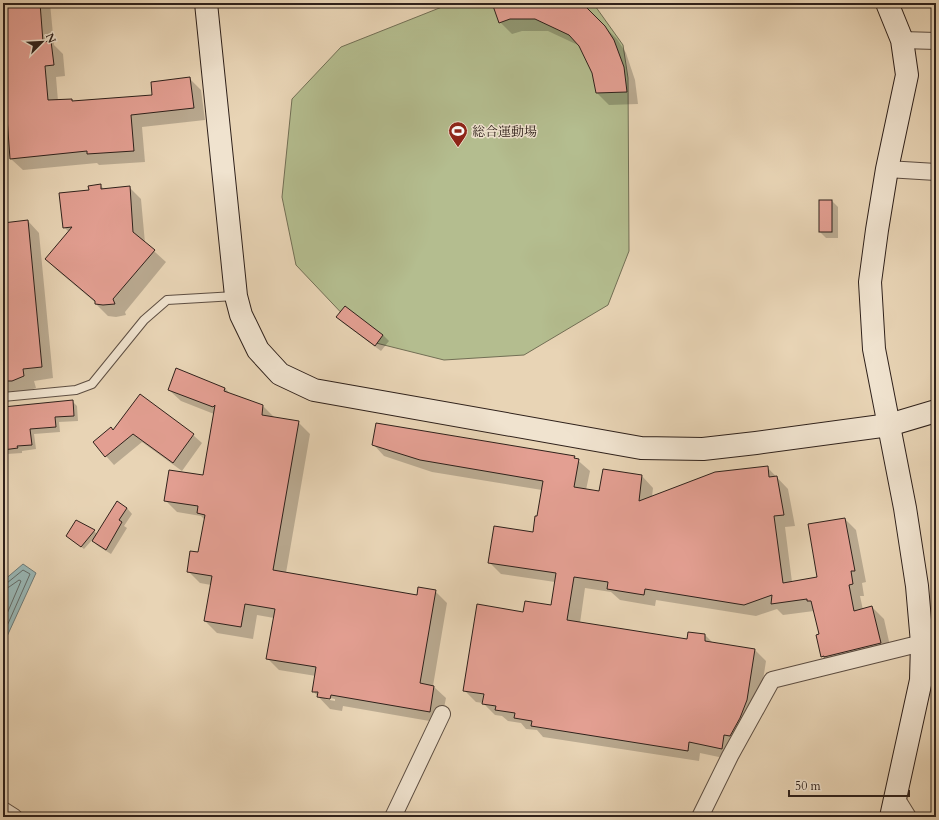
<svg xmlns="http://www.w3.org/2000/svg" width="939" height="820" font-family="Cardo,'Noto Serif JP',serif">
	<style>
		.garden { fill: #b4bd8f; stroke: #726f55 }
		.water { fill: #99b7b5; stroke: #6f7b77 }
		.shadow { fill: #0003; fill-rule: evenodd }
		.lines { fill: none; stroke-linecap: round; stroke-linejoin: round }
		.shore { stroke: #646c68; stroke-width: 1 }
		.building { fill: #e39f92; stroke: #2f211b }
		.lane-casing { stroke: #5d4e42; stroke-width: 10 }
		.street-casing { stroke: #5d4e42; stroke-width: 18 }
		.secondary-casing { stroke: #2f211b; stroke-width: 24 }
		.lane { stroke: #f0e3cf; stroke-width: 8 }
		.street { stroke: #f0e3cf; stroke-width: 16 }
		.secondary { stroke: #f0e3cf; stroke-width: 22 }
		.labels { text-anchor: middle; stroke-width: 3; stroke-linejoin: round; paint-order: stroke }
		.poi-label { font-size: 13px; fill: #2f211b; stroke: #f0e3cf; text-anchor: start }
	</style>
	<rect width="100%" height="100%" fill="#e8d4b5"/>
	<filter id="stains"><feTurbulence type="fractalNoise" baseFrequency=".005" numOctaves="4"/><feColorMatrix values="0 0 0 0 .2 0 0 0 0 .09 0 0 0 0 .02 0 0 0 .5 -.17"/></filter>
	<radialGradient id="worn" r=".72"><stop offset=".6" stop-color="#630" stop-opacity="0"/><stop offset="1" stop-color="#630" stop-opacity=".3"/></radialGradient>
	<polygon class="garden" points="452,3 593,3 623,45 628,78 629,251 608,305 524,355 444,360 368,341 296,265 282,197 292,99 341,47"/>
	<polygon class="water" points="23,564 36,573 3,645 3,581"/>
	<g class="shadow">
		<polygon points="3,3 50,3 54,45 63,54 65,76 56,77 58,101 71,100 73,101 153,96 189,78 201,90 205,120 142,127 145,162 99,165 97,163 23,170 11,159 7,107 3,103"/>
		<polygon points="493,3 577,3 584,7 617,39 626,53 635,80 638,104 609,105 597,93 593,73 580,46 548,31 522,31 512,34 500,22"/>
		<polygon points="101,186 105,190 129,187 141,199 145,243 166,262 125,312 126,315 116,317 108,316 96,304 96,303 58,271 46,259 69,232 64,227 90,191"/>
		<polygon points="832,201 838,207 838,238 826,238 820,232"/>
		<polygon points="28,221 39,233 53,378 34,381 36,388 24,392 4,394 3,392 3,224"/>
		<polygon points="345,307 383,335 389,341 381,351 343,323 337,317"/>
		<path d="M 176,370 L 225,388 L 231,395 L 263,406 L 275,418 L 298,422 L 310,434 L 286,573 L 418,596 L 435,591 L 447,603 L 433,686 L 446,698 L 441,723 L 343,706 L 342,711 L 330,709 L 313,691 L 316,676 L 279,670 L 267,658 L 274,618 L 257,615 L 253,639 L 217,633 L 205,621 L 211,585 L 200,583 L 188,571 L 199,553 L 205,520 L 201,516 L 177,512 L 165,500 L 204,477 L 214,414 L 181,401 L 169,390 ZM 325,697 L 335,699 L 335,701 L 325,699 Z"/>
		<polygon points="72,401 77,406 78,421 59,422 60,432 34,434 36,449 22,451 22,453 7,454 3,450 3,408"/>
		<polygon points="114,431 193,435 202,443 182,471 142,442 114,465 106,456"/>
		<polygon points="373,444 574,457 590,471 586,490 600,493 603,470 642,476 653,488 652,497 767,467 788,489 795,526 785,527 792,582 818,577 845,519 856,530 866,582 862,583 864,596 860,596 863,610 872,607 884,619 892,655 833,668 822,656 820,635 814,611 783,615 777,609 756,616 656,600 655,606 620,600 611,592 585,588 580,623 687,640 705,635 713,643 755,650 766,661 758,712 733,760 700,753 699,761 543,737 537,730 526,729 521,723 508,721 502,716 495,715 483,703 476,702 464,690 524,613 551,606 555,582 501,574 489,562 534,533 542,490 432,472 384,456"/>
		<polygon points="117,502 127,508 132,514 124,526 127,528 111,554 98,546 92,540 84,549 70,539 94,531 97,534"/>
	</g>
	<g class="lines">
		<g class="shore">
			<polyline points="3,584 7,583 23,570 30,574 3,635"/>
			<polyline points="3,589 9,587 19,580 21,581 3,623"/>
		</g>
	</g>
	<g class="building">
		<polygon points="3,3 40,3 43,42 51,41 54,65 45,66 48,100 72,99 72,101 152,95 151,82 190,77 194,108 131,115 134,151 87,154 87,151 10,159 6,103 3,104"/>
		<polygon points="492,3 579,3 585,6 605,26 614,40 624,67 627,92 596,93 592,73 579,46 569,35 535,19 510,19 499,23"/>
		<polygon points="101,184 101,189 130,186 133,232 155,250 113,299 115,304 103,305 95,304 95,301 45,259 72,227 63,228 59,193 89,190 88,186"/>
		<rect x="819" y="200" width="13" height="32"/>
		<polygon points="28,220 42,367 23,369 24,376 12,381 3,381 3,223"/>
		<polygon points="345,306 383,335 375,346 336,317"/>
		<polygon points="176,368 225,388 224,391 263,405 262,415 299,421 273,570 417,595 418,587 436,590 420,683 434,686 430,712 331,695 330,699 317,697 318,692 312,692 316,667 266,659 275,609 245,604 241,627 204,621 212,576 187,572 190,551 198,552 205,515 197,513 198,506 164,501 169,470 203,475 215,405 213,407 168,390"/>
		<polygon points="140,394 194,434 173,463 133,434 105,457 93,442 111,427 113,430"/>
		<polygon points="73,400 74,416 55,417 56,427 30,429 32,445 17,446 18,448 3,450 3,407"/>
		<polygon points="376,423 575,456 574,458 579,459 574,487 599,491 603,469 642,475 639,501 715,472 768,466 769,477 777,476 784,515 774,516 783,583 817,577 808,524 845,518 855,571 851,571 853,584 849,585 854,611 872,606 881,643 824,657 824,656 821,657 816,635 819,634 811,601 807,601 807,599 771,604 772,595 744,605 645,589 644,595 607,589 608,582 574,577 567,620 687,639 688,632 705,634 705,641 755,649 747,700 740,718 730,736 724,735 722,749 689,742 688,751 531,726 532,721 514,718 515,713 495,710 496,706 482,704 484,694 463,691 477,604 523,612 525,601 551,605 556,573 488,563 494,526 533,532 535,516 537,516 543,481 420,460 372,445"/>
		<polygon points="117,501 127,508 119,520 122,522 106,550 92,541"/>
		<polygon points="76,520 95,530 81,547 66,536"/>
	</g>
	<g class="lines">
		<defs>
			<polyline id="lane" points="3,397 76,390 92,384 144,320 167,300 235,296"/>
			<g id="street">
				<polyline points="902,40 936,41"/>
				<polyline points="887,169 936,172"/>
				<polyline points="895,796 908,817"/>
				<polyline points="3,810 14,817"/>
				<polyline points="393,817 442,714"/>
				<polyline points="700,817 730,756 772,680 922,643"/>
			</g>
			<g id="secondary">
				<polyline points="206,3 236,296 241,315 258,350 280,374 314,390 641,448 703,449 756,443 889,425 936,411"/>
				<polyline points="887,3 902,40 907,75 887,169 877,230 870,282 874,349 905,508 917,586 922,643 921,680 891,817"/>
			</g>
		</defs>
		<use href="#lane" class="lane-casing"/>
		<use href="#street" class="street-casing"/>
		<use href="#secondary" class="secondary-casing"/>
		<use href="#lane" class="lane"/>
		<use href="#street" class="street"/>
		<use href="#secondary" class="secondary"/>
	</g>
	<defs>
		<symbol id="stadium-pin" viewBox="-11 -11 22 30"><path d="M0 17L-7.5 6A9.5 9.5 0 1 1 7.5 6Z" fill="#8f2418" stroke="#f0e3cf"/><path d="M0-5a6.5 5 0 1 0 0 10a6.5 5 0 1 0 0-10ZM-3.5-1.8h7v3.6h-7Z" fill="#fff"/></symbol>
	</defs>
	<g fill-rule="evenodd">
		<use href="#stadium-pin" x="447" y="120" width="22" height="30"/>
	</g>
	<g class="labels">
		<g class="poi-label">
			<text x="472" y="136">総合運動場</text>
		</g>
	</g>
	<rect width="939" height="820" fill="none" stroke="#e8d4b5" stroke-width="16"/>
	<rect x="4" y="4" width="931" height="812" fill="none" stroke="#2f211b" stroke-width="2"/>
	<rect x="8" y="8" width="923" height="804" fill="none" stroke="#2f211b"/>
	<g transform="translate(42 42) rotate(66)" stroke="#f0e3cf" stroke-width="3" paint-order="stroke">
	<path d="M0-3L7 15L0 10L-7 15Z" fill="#2f211b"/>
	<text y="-6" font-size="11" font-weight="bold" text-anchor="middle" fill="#2f211b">N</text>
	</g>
	<path d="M789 790v6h120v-6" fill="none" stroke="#2f211b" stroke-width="2"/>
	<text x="795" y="790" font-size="12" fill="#2f211b" stroke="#f0e3cf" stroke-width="3" paint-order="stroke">50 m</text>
	<rect width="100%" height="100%" filter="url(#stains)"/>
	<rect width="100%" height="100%" fill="url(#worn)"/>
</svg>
